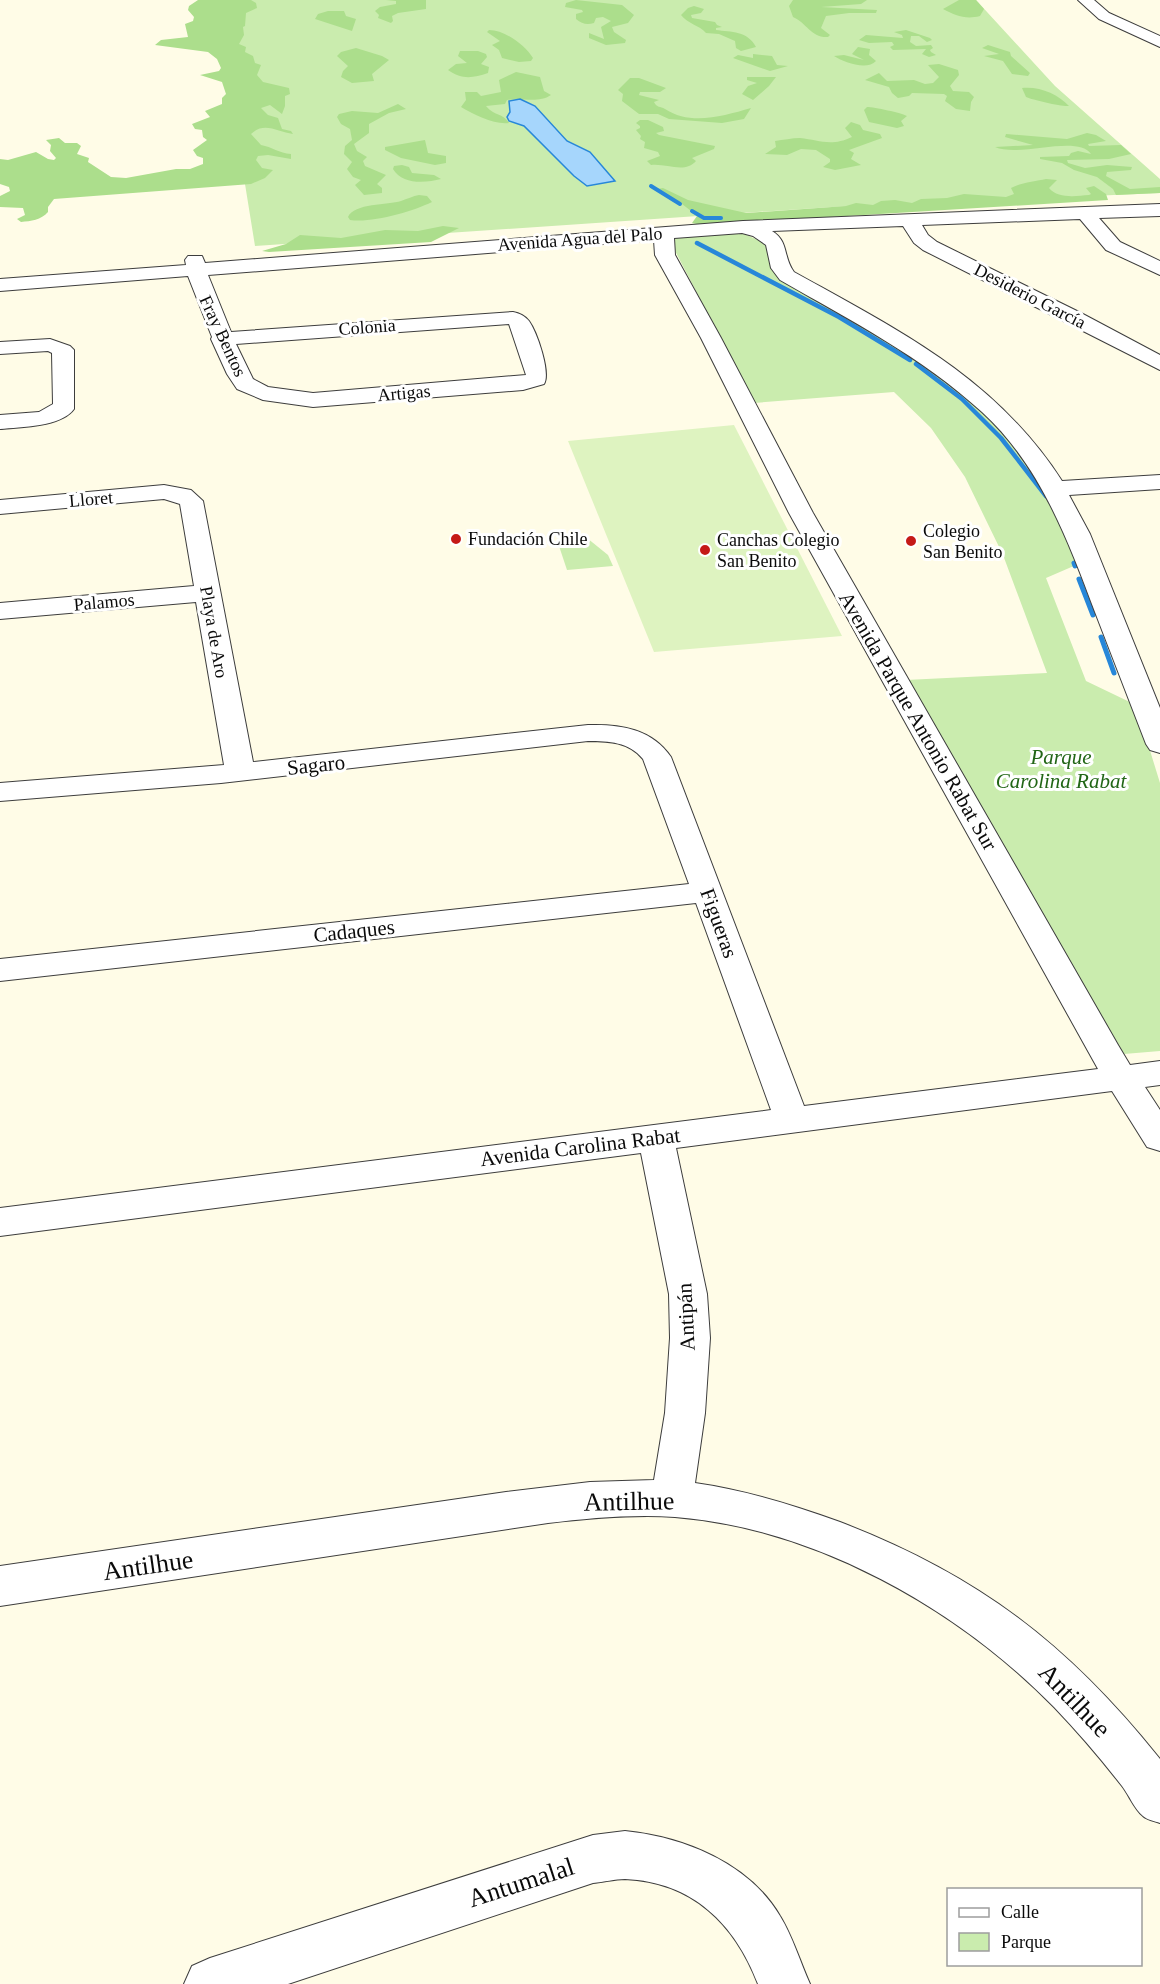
<svg xmlns="http://www.w3.org/2000/svg" width="1160" height="1984" font-family="Georgia,serif">
	<style>
		.green { fill: #caecae }
		.forest { fill: #acde8c }
		.pitch { fill: #def3c0 }
		.water { fill: #a6d6fc; stroke: #2787d9; stroke-width: 1.5 }
		.lines { fill: none; stroke-linecap: round; stroke-linejoin: round }
		.stream-far2 { stroke: #2787d9; stroke-width: 4 }
		.stream-far1 { stroke: #2787d9; stroke-width: 4.5 }
		.stream { stroke: #2787d9; stroke-width: 5 }
		.minor-casing { stroke: #3d3d3d; stroke-width: 2 }
		.minor { fill: #fff; fill-rule: evenodd }
		.poi-dot { fill: #c51a17; stroke: #fff; stroke-width: 2 }
		.labels { text-anchor: middle; stroke-width: 6; stroke-linejoin: round; paint-order: stroke }
		.far-street-label { font-size: 18px; fill: #0a0a0a; stroke: #fff }
		.far-poi-label { font-size: 18px; fill: #0a0a0a; stroke: #fff; text-anchor: start }
		.street-label { font-size: 21px; fill: #0a0a0a; stroke: #fff }
		.park-label { font-size: 21px; font-style: italic; fill: #226616; stroke: #fff }
		.near-street-label { font-size: 26px; fill: #0a0a0a; stroke: #fff }
	</style>
	<rect width="100%" height="100%" fill="#fffce7"/>
	<g class="green">
		<polygon points="209,0 976,0 1055,86 1160,179 1160,193 832,207 255,246 245,184"/>
		<path d="M 740,232 L 767,244 L 770,262 L 774,270 C 861,324 977,381 1033,469 C 1052,498 1066,531 1083,562 L 1046,578 L 1086,681 L 1136,705 L 1160,783 L 1160,1051 L 1124,1054 L 906,680 L 1047,673 L 1003,555 L 965,477 L 931,428 L 894,392 L 754,403 L 671,243 L 674,236 Z"/>
		<polygon points="587,538 608,555 613,566 567,570 557,540"/>
	</g>
	<g class="forest">
		<path d="M 198,0 L 251,0 L 256,3 L 257,8 L 246,13 L 245,26 L 243,27 L 244,35 L 239,44 L 246,47 L 245,52 L 253,56 L 255,63 L 261,65 L 257,75 L 263,82 L 289,88 L 290,94 L 285,96 L 285,106 L 282,114 L 270,105 L 261,108 L 268,115 L 278,118 L 282,129 L 291,131 L 293,134 C 278,132 264,121 251,134 L 261,145 C 272,147 279,153 291,154 L 291,159 L 268,155 L 258,156 L 256,160 L 262,168 L 273,170 L 265,178 L 251,184 L 54,199 L 48,207 L 48,212 C 41,220 31,221 21,222 L 17,219 L 25,215 L 23,208 L 0,207 L 0,196 L 10,191 L 9,187 L 0,184 L 0,159 L 8,160 L 36,152 L 48,159 L 54,160 L 56,158 L 50,151 L 51,145 L 46,140 L 59,138 L 65,143 L 77,143 L 81,146 L 77,154 L 89,158 L 88,162 L 111,177 L 126,178 L 176,169 L 190,169 L 203,164 L 203,158 L 197,156 L 193,150 L 207,140 L 203,137 L 202,130 L 195,129 L 192,124 L 210,117 L 205,111 L 222,104 L 222,98 L 226,94 L 222,82 L 200,75 L 219,71 L 221,68 L 217,59 L 208,52 L 155,45 L 161,40 L 188,37 L 185,24 L 193,21 L 194,17 L 188,10 L 189,6 Z"/>
		<polygon points="386,0 426,0 426,9 398,13 392,16 393,21 391,23 378,18 379,15 375,11 380,7 396,4 396,1"/>
		<path d="M 576,0 L 622,5 L 634,15 L 628,23 L 612,27 L 614,32 L 626,40 L 625,43 L 606,45 L 589,38 L 589,33 L 604,39 L 601,27 L 611,21 L 603,17 L 596,18 L 594,23 C 587,25 582,24 576,19 L 576,14 L 583,12 L 582,10 L 565,7 L 566,3 Z"/>
		<path d="M 793,0 L 867,0 L 861,4 L 821,7 L 877,10 L 876,13 L 849,13 L 826,16 L 821,28 L 830,35 L 828,37 C 811,38 807,23 793,17 L 789,6 Z"/>
		<path d="M 959,0 L 976,0 L 984,9 L 980,16 C 965,20 955,15 943,9 Z"/>
		<path d="M 694,6 L 704,9 L 701,13 L 691,15 L 692,18 L 715,22 L 717,25 L 722,27 L 716,28 L 716,30 C 731,32 748,31 756,47 L 741,51 L 736,48 L 735,41 L 719,34 L 706,33 C 699,25 688,24 681,15 L 688,8 Z"/>
		<polygon points="328,11 344,11 346,16 356,19 352,31 315,19 318,14"/>
		<path d="M 489,30 C 505,30 525,45 533,58 L 531,61 L 519,62 L 502,58 L 499,50 L 492,45 L 500,41 L 487,32 Z"/>
		<polygon points="906,30 930,38 932,40 927,42 919,36 911,36 910,42 916,46 931,45 933,48 930,50 931,52 936,55 929,57 922,54 926,49 893,50 890,47 894,45 892,42 869,43 859,40 866,35 903,38 902,35 894,32"/>
		<polygon points="988,45 1010,52 1011,56 1030,73 1028,76 1012,74 1003,61 984,56 999,54 982,48"/>
		<path d="M 858,47 L 870,49 L 869,55 L 876,61 C 867,71 843,62 834,56 L 844,55 L 864,60 L 852,54 Z"/>
		<polygon points="356,48 382,56 389,60 372,74 374,81 352,83 341,77 343,71 348,66 337,56 341,52"/>
		<path d="M 460,51 L 478,51 L 486,54 L 487,57 L 481,64 L 489,67 L 488,73 C 473,78 462,80 448,70 L 456,64 L 467,63 L 458,56 Z"/>
		<polygon points="753,54 772,56 777,65 788,66 770,71 733,58 738,55 753,58"/>
		<polygon points="939,64 958,70 959,75 950,86 953,91 969,92 974,97 971,102 970,111 956,109 945,101 947,96 944,94 912,93 909,96 898,98 892,93 889,87 865,80 879,73 887,81 914,80 925,84 933,83 939,77 928,65"/>
		<path d="M 516,72 L 540,77 L 544,91 L 551,95 C 538,104 521,97 507,100 L 505,104 L 486,106 C 494,116 503,113 509,123 C 495,125 474,115 461,107 L 466,100 L 465,92 L 477,92 L 481,96 L 501,92 L 499,80 Z"/>
		<polygon points="747,77 776,77 769,86 753,100 742,94 748,86 757,83 747,80"/>
		<path d="M 630,78 L 639,78 L 666,88 L 660,92 L 640,92 L 639,95 L 659,100 L 654,102 C 657,108 660,106 665,109 C 691,126 723,116 751,108 L 744,119 L 722,123 L 669,119 L 658,114 L 639,114 L 622,101 L 623,94 L 618,90 Z"/>
		<path d="M 1022,88 C 1039,86 1058,94 1069,106 C 1062,107 1033,100 1026,97 Z"/>
		<polygon points="398,104 406,109 389,113 369,124 369,133 354,144 357,151 367,157 363,161 365,166 386,175 377,184 382,188 382,193 364,195 355,185 361,180 353,177 347,169 352,162 344,154 345,146 352,140 350,129 341,124 337,117 339,114 352,111 378,113"/>
		<path d="M 867,107 C 874,107 902,113 907,116 L 901,121 L 904,126 L 897,128 L 869,122 L 864,110 Z"/>
		<path d="M 640,120 L 648,120 L 663,127 L 664,131 L 656,133 L 659,135 L 715,146 L 714,149 L 692,158 L 696,161 C 685,174 666,163 651,165 L 647,161 L 660,156 L 658,152 L 644,148 L 645,142 L 640,139 L 641,136 L 636,130 L 640,128 L 640,126 L 636,123 Z"/>
		<path d="M 851,122 L 860,125 L 863,130 L 880,134 L 882,138 L 849,150 L 854,153 L 851,159 L 861,165 L 835,170 L 823,167 L 830,162 L 830,159 L 816,150 L 801,149 L 787,155 L 765,154 L 776,147 L 775,141 C 783,140 792,138 800,138 C 819,140 831,147 852,137 L 845,128 Z"/>
		<path d="M 1087,133 L 1096,135 L 1106,141 L 1088,144 L 1089,146 L 1121,145 L 1131,154 L 1109,159 L 1067,160 L 1068,163 L 1085,168 L 1107,165 L 1132,167 L 1131,170 L 1107,172 L 1106,176 L 1130,189 L 1160,187 L 1160,193 L 1116,195 L 1113,189 L 1097,177 L 1074,170 L 1062,163 L 1040,159 L 1040,157 L 1069,156 L 1071,153 L 1078,151 L 1091,154 C 1077,134 1020,158 995,147 L 1033,145 L 1005,137 L 1006,134 L 1067,139 Z"/>
		<polygon points="425,140 428,153 446,156 446,163 435,165 401,158 385,150 385,147"/>
		<path d="M 402,165 L 409,167 L 412,173 L 434,175 L 441,179 C 426,183 402,185 393,169 L 394,166 Z"/>
		<path d="M 1046,179 L 1057,180 L 1049,188 C 1058,199 1076,196 1089,195 L 1091,194 L 1086,188 L 1094,186 L 1106,194 L 1108,200 L 701,225 L 692,223 L 697,216 C 683,204 674,198 657,189 L 663,188 L 688,200 L 746,213 L 846,206 L 856,203 L 873,205 L 881,201 L 895,200 L 912,203 L 921,199 L 947,198 L 964,194 L 1006,197 L 1014,194 L 1011,188 C 1020,183 1036,181 1046,179 Z"/>
		<path d="M 419,195 L 427,196 L 432,202 C 411,212 373,223 350,220 L 348,217 C 354,203 388,205 401,201 C 407,199 413,196 419,195 Z"/>
		<polygon points="443,226 459,228 431,242 269,252 262,251 286,244 300,235 341,238 385,230 418,231"/>
	</g>
	<polygon class="pitch" points="734,425 842,636 654,652 568,441"/>
	<polygon class="water" points="520,99 535,106 567,141 590,152 615,181 587,186 574,176 524,126 509,121 507,117 510,112 509,101"/>
	<g class="lines">
		<g class="stream-far2">
			<polyline points="651,186 680,204"/>
			<polyline points="692,211 704,218 721,218"/>
		</g>
		<g class="stream-far1">
			<polyline points="697,243 839,317 910,360"/>
			<polyline points="916,364 962,399 1001,438 1046,496"/>
		</g>
		<g class="stream">
			<polyline points="1074,563 1075,566"/>
			<polyline points="1079,579 1093,615"/>
			<polyline points="1101,637 1114,673"/>
		</g>
		<defs>
			<g id="minor">
				<polygon points="1078,0 1094,0 1109,13 1160,36 1160,47 1099,19"/>
				<path d="M 1160,204 L 1160,216 L 1099,218 L 1120,242 L 1160,261 L 1160,275 L 1106,250 L 1080,219 L 922,225 L 928,235 L 937,242 L 1081,313 L 1160,355 L 1160,370 L 923,250 L 914,243 L 903,226 L 772,231 C 789,241 783,258 794,272 C 898,330 995,377 1062,481 L 1160,475 L 1160,489 L 1069,495 L 1090,534 L 1160,708 L 1160,753 L 1150,750 L 1146,744 C 1129,700 1112,656 1095,612 C 1068,540 1040,465 982,412 C 922,357 850,320 780,280 L 771,268 L 766,245 L 753,236 L 742,233 L 674,238 L 675,255 L 721,338 L 813,513 L 1118,1045 L 1130,1065 L 1160,1061 L 1160,1085 L 1145,1087 L 1160,1110 L 1160,1151 L 1147,1147 L 1112,1091 L 676,1148 L 707,1294 L 710,1338 L 705,1413 L 695,1483 C 745,1490 793,1505 840,1522 C 978,1575 1068,1644 1160,1759 L 1160,1823 C 1155,1821 1147,1820 1143,1816 C 1135,1810 1129,1795 1122,1786 C 1101,1759 1078,1732 1054,1707 C 957,1608 815,1528 675,1517 C 633,1514 590,1518 548,1523 L 0,1606 L 0,1566 L 506,1492 L 590,1482 L 654,1480 L 665,1413 L 670,1338 L 669,1294 L 641,1153 L 0,1236 L 0,1208 L 771,1110 L 696,903 L 0,981 L 0,959 L 689,884 L 643,759 C 629,742 609,741 588,741 L 221,783 L 0,801 L 0,783 L 224,765 L 196,602 L 0,619 L 0,603 L 194,586 L 180,504 L 164,499 L 0,514 L 0,500 L 164,485 L 191,490 L 203,501 L 253,762 L 588,725 C 621,724 652,729 671,757 L 804,1106 L 1098,1069 L 789,513 L 701,338 L 655,255 L 654,240 L 208,275 L 231,332 L 513,312 C 519,313 525,316 529,321 C 537,332 551,373 544,384 L 523,390 L 313,407 L 263,400 L 237,389 L 227,374 L 211,339 L 212,337 L 188,276 L 0,291 L 0,279 L 186,265 L 185,260 L 188,256 L 202,256 L 205,263 L 743,221 ZM 509,324 L 526,375 L 313,393 L 268,387 L 253,379 L 236,344 Z"/>
				<path d="M 50,339 L 70,346 L 74,350 L 74,409 C 61,427 21,427 0,429 L 0,415 L 39,412 L 53,404 L 52,353 L 48,351 L 0,354 L 0,342 Z"/>
				<path d="M 625,1831 C 684,1837 749,1863 780,1916 C 793,1937 800,1962 810,1984 L 758,1984 C 735,1924 693,1882 625,1879 C 615,1879 604,1882 593,1883 L 288,1984 L 184,1984 L 192,1966 L 210,1958 L 593,1835 Z"/>
			</g>
		</defs>
		<use href="#minor" class="minor-casing"/>
		<use href="#minor" class="minor"/>
	</g>
	<g class="poi-dot">
		<circle cx="456" cy="539" r="6"/>
		<circle cx="911" cy="541" r="6"/>
		<circle cx="705" cy="550" r="6"/>
	</g>
	<g class="labels">
		<g class="far-street-label">
			<text transform="translate(580 239) rotate(-4)" y="6">Avenida Agua del Palo</text>
			<text transform="translate(1030 296) rotate(27)" y="6">Desiderio García</text>
			<text transform="translate(367 327) rotate(-4)" y="6">Colonia</text>
			<text transform="translate(223 336) rotate(65)" y="6">Fray Bentos</text>
			<text transform="translate(404 393) rotate(-5)" y="6">Artigas</text>
			<text transform="translate(91 499) rotate(-5)" y="6">Lloret</text>
			<text transform="translate(104 602) rotate(-5)" y="6">Palamos</text>
			<text transform="translate(214 632) rotate(80)" y="6">Playa de Aro</text>
		</g>
		<g class="far-poi-label">
			<text x="923" y="537">Colegio<tspan x="923" dy="21">San Benito</tspan></text>
			<text x="468" y="545">Fundación Chile</text>
			<text x="717" y="546">Canchas Colegio<tspan x="717" dy="21">San Benito</tspan></text>
		</g>
		<g class="street-label">
			<text transform="translate(918 721) rotate(60)" y="7">Avenida Parque Antonio Rabat Sur</text>
			<text transform="translate(316 765) rotate(-6)" y="7">Sagaro</text>
			<text transform="translate(719 923) rotate(70)" y="7">Figueras</text>
			<text transform="translate(354 931) rotate(-6)" y="7">Cadaques</text>
			<text transform="translate(580 1147) rotate(-7)" y="7">Avenida Carolina Rabat</text>
			<text transform="translate(686 1317) rotate(-93)" y="7">Antipán</text>
		</g>
		<g class="park-label">
			<text x="1061" y="764">Parque<tspan x="1061" dy="24">Carolina Rabat</tspan></text>
		</g>
		<g class="near-street-label">
			<text transform="translate(629 1501) rotate(-1)" y="9">Antilhue</text>
			<text transform="translate(148 1565) rotate(-8)" y="9">Antilhue</text>
			<text transform="translate(1075 1700) rotate(46)" y="9">Antilhue</text>
			<text transform="translate(521 1882) rotate(-18)" y="9">Antumalal</text>
		</g>
	</g>
	<rect x="947" y="1888" width="195" height="78" fill="#ffffff" stroke="#9d9d9d" stroke-width="1.5"/>
	<rect x="959" y="1908" width="30" height="9" fill="#ffffff" stroke="#9d9d9d" stroke-width="1.5"/>
	<text x="1001" y="1918" font-size="18" fill="#0a0a0a">Calle</text>
	<rect x="959" y="1933" width="30" height="18" fill="#caecae" stroke="#9d9d9d" stroke-width="1.5"/>
	<text x="1001" y="1948" font-size="18" fill="#0a0a0a">Parque</text>
</svg>
